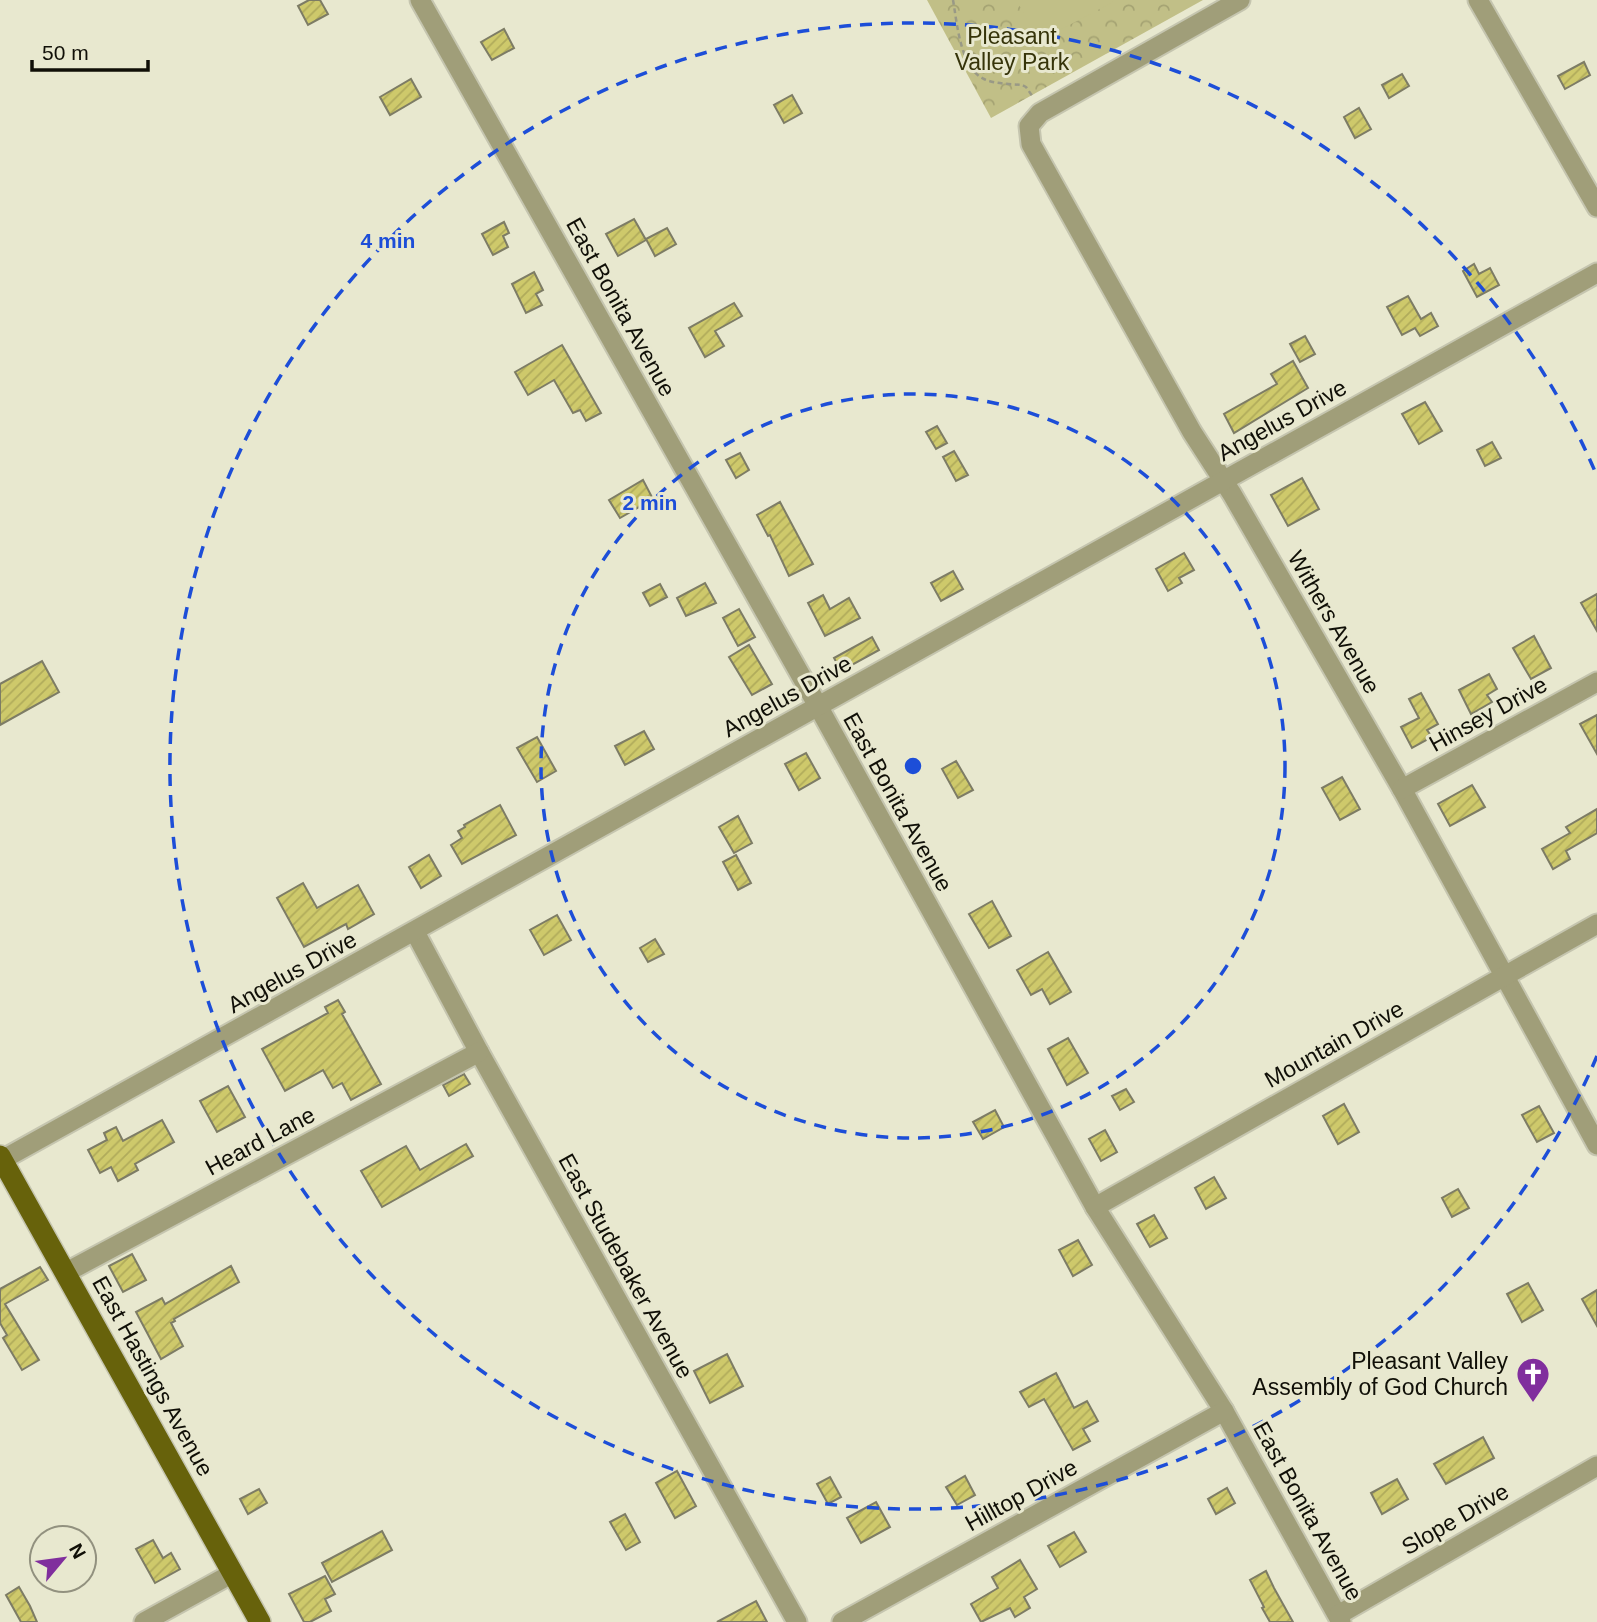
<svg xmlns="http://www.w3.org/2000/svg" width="1597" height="1622" font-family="Arial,sans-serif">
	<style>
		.park { fill: url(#park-crowns) }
		.pitch { fill: #c1bf87 }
		.building { fill: url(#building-hatch); stroke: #7d7c65; stroke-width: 2 }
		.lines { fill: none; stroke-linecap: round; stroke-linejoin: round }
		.minor-casing { stroke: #c5c5af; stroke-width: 23 }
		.major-casing { stroke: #c5c5af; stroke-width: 24 }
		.path { stroke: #999986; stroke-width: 2.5; stroke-dasharray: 5 3.5; stroke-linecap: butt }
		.minor { stroke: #a09e79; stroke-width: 19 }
		.major { stroke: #67620b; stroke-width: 21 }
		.ring { fill: none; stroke: #1d4ed8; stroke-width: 3.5; stroke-dasharray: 12 9 }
		.labels { text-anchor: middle; stroke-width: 6; stroke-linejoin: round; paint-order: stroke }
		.park-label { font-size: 23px; fill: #36340a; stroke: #e8e8cf }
		.street-label { font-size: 23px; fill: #100f07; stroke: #e8e8cf }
		.poi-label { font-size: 23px; fill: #100f07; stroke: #e8e8cf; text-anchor: end }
		.centre { fill: #1d4ed8; stroke: #e8e8cf; stroke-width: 3.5 }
		.ring-label { font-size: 21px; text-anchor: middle; font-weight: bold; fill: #1d4ed8; stroke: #e8e8cf; stroke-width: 6; stroke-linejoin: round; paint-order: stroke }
	</style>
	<defs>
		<pattern id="park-crowns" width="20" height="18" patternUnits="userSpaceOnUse" patternTransform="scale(1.75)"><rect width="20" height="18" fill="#c1bf87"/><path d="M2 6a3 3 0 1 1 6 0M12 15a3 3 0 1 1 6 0" fill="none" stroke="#a5a373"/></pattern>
		<pattern id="building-hatch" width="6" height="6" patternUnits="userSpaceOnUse" patternTransform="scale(1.75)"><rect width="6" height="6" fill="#cec96b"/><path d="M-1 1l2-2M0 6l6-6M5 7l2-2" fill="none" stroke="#b0ab5b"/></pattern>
	</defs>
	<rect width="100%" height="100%" fill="#e8e8cf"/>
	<polygon class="park" points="927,0 1203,0 991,118"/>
	<polygon class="pitch" points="1024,0 1112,0 1113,2 1039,41 1018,3"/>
	<g class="building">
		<polygon points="309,0 320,0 328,14 308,25 298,6"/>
		<polygon points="504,29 514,48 492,60 481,42"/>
		<polygon points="1584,62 1590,75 1565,89 1558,76"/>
		<polygon points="1402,74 1409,86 1389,98 1382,85"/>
		<polygon points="411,79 421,97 390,115 380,97"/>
		<polygon points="792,95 802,113 784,123 774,105"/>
		<polygon points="1359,108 1371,129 1355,138 1344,117"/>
		<polygon points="634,219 646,240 618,256 606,234"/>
		<polygon points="504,222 509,233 503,236 508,247 493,255 482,234"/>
		<polygon points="667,228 676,244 655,256 646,239"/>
		<polygon points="1474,264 1479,274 1490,268 1499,285 1477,297 1463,271"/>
		<polygon points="534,272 543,290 536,294 542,305 526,313 512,284"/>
		<polygon points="1408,296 1421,319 1431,313 1438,326 1420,336 1415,328 1402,335 1387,307"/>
		<polygon points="734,303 742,316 715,331 724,346 705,357 689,328"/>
		<polygon points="1305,336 1315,354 1300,362 1290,344"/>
		<polygon points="562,345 601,413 586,421 580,410 573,413 554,380 528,395 515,372"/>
		<polygon points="1293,361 1308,388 1234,433 1224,414 1277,384 1271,374"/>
		<polygon points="1425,402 1442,431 1419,444 1402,414"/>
		<polygon points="937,426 947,443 936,449 926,432"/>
		<polygon points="1492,442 1501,458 1485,466 1477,450"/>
		<polygon points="954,451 968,475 956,481 943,457"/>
		<polygon points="740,453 749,470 736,478 726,460"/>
		<polygon points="1302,478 1319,509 1288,526 1271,495"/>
		<polygon points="643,480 653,499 620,518 609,500"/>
		<polygon points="780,502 813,564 789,576 770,535 768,536 757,515"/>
		<polygon points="1184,553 1194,570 1179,578 1182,583 1168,591 1156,569"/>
		<polygon points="953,571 963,589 941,601 931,583"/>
		<polygon points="705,583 716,603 686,616 677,598"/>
		<polygon points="660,584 667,597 650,606 643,593"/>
		<polygon points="1597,594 1597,631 1581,603"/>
		<polygon points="823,595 830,609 849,598 860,618 825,636 808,603"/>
		<polygon points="739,609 755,637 738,646 723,618"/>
		<polygon points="1534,636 1551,668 1531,679 1513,648"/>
		<polygon points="872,637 879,650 841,671 834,658"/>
		<polygon points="749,645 772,684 752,695 729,657"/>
		<polygon points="42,661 59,692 0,725 0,684"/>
		<polygon points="1489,674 1497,689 1487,695 1492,702 1471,714 1459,690"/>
		<polygon points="1421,693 1438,724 1427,730 1432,737 1412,748 1401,727 1419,718 1409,699"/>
		<polygon points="1597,715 1597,754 1580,724"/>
		<polygon points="644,731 654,749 625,765 615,746"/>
		<polygon points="537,737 556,771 537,782 517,748"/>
		<polygon points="806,753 820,778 799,790 785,764"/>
		<polygon points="956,761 973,790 958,798 942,769"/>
		<polygon points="1342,777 1360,809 1340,820 1322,788"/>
		<polygon points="1472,785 1485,807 1450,826 1438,804"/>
		<polygon points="500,805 516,835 462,864 451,845 462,838 458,831 465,827 464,825"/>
		<polygon points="1597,809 1597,833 1566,851 1570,859 1553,869 1542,849 1570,833 1566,827"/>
		<polygon points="738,816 752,843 734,853 719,827"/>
		<polygon points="429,855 441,876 421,888 409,867"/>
		<polygon points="736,855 751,883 738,890 723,862"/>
		<polygon points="303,883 317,908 358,885 374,914 348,929 346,924 304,947 277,898"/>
		<polygon points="992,901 1011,936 989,948 969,914"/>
		<polygon points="557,915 571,940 544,955 530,930"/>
		<polygon points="655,939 664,954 648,962 640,948"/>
		<polygon points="1048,952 1071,992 1050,1004 1042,989 1031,995 1017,970"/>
		<polygon points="338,1000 345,1012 342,1014 381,1084 351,1100 342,1083 333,1088 323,1070 285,1091 262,1049 328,1013 325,1007"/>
		<polygon points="1068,1038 1088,1073 1067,1085 1048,1049"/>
		<polygon points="464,1074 470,1084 449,1096 443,1085"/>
		<polygon points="228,1086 245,1117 217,1132 200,1101"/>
		<polygon points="1126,1089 1134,1102 1120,1110 1112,1096"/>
		<polygon points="1344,1104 1359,1132 1338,1144 1323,1116"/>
		<polygon points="1539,1106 1554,1133 1537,1142 1522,1115"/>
		<polygon points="995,1110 1004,1127 983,1139 973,1122"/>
		<polygon points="162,1120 174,1142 135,1164 138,1170 118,1181 111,1167 100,1173 88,1150 107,1140 104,1133 116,1127 123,1141"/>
		<polygon points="1105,1130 1117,1152 1101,1161 1089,1139"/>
		<polygon points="466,1144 473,1156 382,1207 361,1171 406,1146 420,1170"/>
		<polygon points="1214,1177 1226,1198 1206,1209 1195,1188"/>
		<polygon points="1458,1189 1469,1208 1452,1217 1442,1198"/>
		<polygon points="1154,1215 1167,1238 1150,1247 1137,1224"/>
		<polygon points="1078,1240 1092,1265 1073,1276 1059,1250"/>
		<polygon points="132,1254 146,1280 123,1292 109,1266"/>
		<polygon points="231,1266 239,1282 174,1319 175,1321 171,1323 183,1346 161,1359 136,1312 162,1298 165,1304"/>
		<polygon points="40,1267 48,1280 5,1304 39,1360 22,1370 3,1338 7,1335 0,1323 0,1289"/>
		<polygon points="1528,1283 1543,1310 1522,1322 1507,1294"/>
		<polygon points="1597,1290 1597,1326 1582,1299"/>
		<polygon points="727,1354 743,1386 710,1403 694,1371"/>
		<polygon points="1056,1373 1074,1408 1087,1401 1098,1421 1083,1429 1090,1441 1073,1450 1044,1399 1029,1407 1020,1392"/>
		<polygon points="1483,1437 1494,1458 1446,1484 1434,1464"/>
		<polygon points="677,1471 696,1506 675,1518 656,1483"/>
		<polygon points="965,1476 975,1495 957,1505 946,1487"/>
		<polygon points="830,1477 841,1497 828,1504 817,1484"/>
		<polygon points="1397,1479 1408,1499 1382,1514 1371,1493"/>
		<polygon points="1227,1488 1235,1503 1216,1514 1208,1499"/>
		<polygon points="259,1489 267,1503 248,1514 240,1499"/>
		<polygon points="876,1502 890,1527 861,1543 847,1518"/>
		<polygon points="625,1514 640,1542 626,1550 610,1522"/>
		<polygon points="382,1531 392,1550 332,1582 322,1563"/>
		<polygon points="1074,1532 1086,1552 1060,1567 1048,1546"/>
		<polygon points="153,1540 163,1558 171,1553 180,1569 155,1583 136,1549"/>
		<polygon points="1020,1560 1037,1589 1024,1597 1030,1608 1015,1617 1010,1608 981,1622 971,1604 998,1588 992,1577"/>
		<polygon points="1266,1571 1274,1588 1293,1622 1270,1622 1262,1608 1264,1607 1250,1580"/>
		<polygon points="325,1576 335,1594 325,1599 331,1611 310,1622 304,1622 289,1594"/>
		<polygon points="19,1587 30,1606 37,1622 21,1622 6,1595"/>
		<polygon points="756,1601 767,1622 717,1622"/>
	</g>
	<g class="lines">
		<defs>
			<g id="minor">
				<polyline points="420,0 818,706 1095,1207 1224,1411 1341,1622"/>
				<polyline points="1240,0 1040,113 1029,126 1031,144 1192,432 1232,494 1402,789 1597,1145"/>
				<polyline points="1478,0 1597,207"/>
				<polyline points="1402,789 1597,682"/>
				<polyline points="415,932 479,1052 797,1622"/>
				<polyline points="0,1161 1597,273"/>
				<polyline points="1095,1207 1597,924"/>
				<polyline points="65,1273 479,1052"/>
				<polyline points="1338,1615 1597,1466"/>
				<polyline points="144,1622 233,1573"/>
				<polyline points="842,1622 1224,1411"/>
			</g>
			<polyline id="major" points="0,1156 260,1622"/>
		</defs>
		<use href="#minor" class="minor-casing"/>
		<use href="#major" class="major-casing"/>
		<path class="path" d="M 953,0 C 957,22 960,68 984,79 C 995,84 1010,84 1022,85 L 1026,87 L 1033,97"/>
		<use href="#minor" class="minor"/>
		<use href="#major" class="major"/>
	</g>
	<g class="ring">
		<circle cx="913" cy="766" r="372"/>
		<path d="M1597 1056A743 743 0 1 1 1597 476"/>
	</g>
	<defs>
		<symbol id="church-pin" viewBox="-11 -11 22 30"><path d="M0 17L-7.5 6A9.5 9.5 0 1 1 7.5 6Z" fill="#802e9d" stroke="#e8e8cf"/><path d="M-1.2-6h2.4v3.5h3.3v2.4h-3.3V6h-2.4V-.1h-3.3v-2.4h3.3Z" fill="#fff"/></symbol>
	</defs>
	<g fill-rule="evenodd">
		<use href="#church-pin" x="1514" y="1355" width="38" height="52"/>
	</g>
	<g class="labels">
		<g class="park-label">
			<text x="1012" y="44">Pleasant<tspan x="1012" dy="26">Valley Park</tspan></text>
		</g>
		<g class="street-label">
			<text transform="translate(621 307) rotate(61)" y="8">East Bonita Avenue</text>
			<text transform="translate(1282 420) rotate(-29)" y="8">Angelus Drive</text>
			<text transform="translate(1334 622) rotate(60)" y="8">Withers Avenue</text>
			<text transform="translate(787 696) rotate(-29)" y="8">Angelus Drive</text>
			<text transform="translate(1488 714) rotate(-29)" y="8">Hinsey Drive</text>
			<text transform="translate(898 802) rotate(61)" y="8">East Bonita Avenue</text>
			<text transform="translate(292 972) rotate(-29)" y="8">Angelus Drive</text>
			<text transform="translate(1334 1044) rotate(-29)" y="8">Mountain Drive</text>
			<text transform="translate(260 1141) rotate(-28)" y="8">Heard Lane</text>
			<text transform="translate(626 1266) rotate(61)" y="8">East Studebaker Avenue</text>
			<text transform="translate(153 1376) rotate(61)" y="8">East Hastings Avenue</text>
			<text transform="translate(1021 1495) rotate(-29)" y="8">Hilltop Drive</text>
			<text transform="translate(1308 1511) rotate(61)" y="8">East Bonita Avenue</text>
			<text transform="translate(1455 1519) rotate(-30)" y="8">Slope Drive</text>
		</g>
		<g class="poi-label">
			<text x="1508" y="1369">Pleasant Valley<tspan x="1508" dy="26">Assembly of God Church</tspan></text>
		</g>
	</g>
	<circle cx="913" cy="766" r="10" class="centre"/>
	<g class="ring-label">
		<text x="388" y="248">4 min</text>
		<text x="650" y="510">2 min</text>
	</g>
	<g transform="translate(63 1559) rotate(61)"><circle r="33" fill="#e8e8cf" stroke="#92917f" stroke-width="2"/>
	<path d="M0-5L12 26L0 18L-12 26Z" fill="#802e9d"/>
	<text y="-10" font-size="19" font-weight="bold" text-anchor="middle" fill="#100f07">N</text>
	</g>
	<path d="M32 60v10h116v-10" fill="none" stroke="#100f07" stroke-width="3.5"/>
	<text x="42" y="60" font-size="21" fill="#100f07" stroke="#e8e8cf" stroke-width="5" paint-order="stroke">50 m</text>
</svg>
